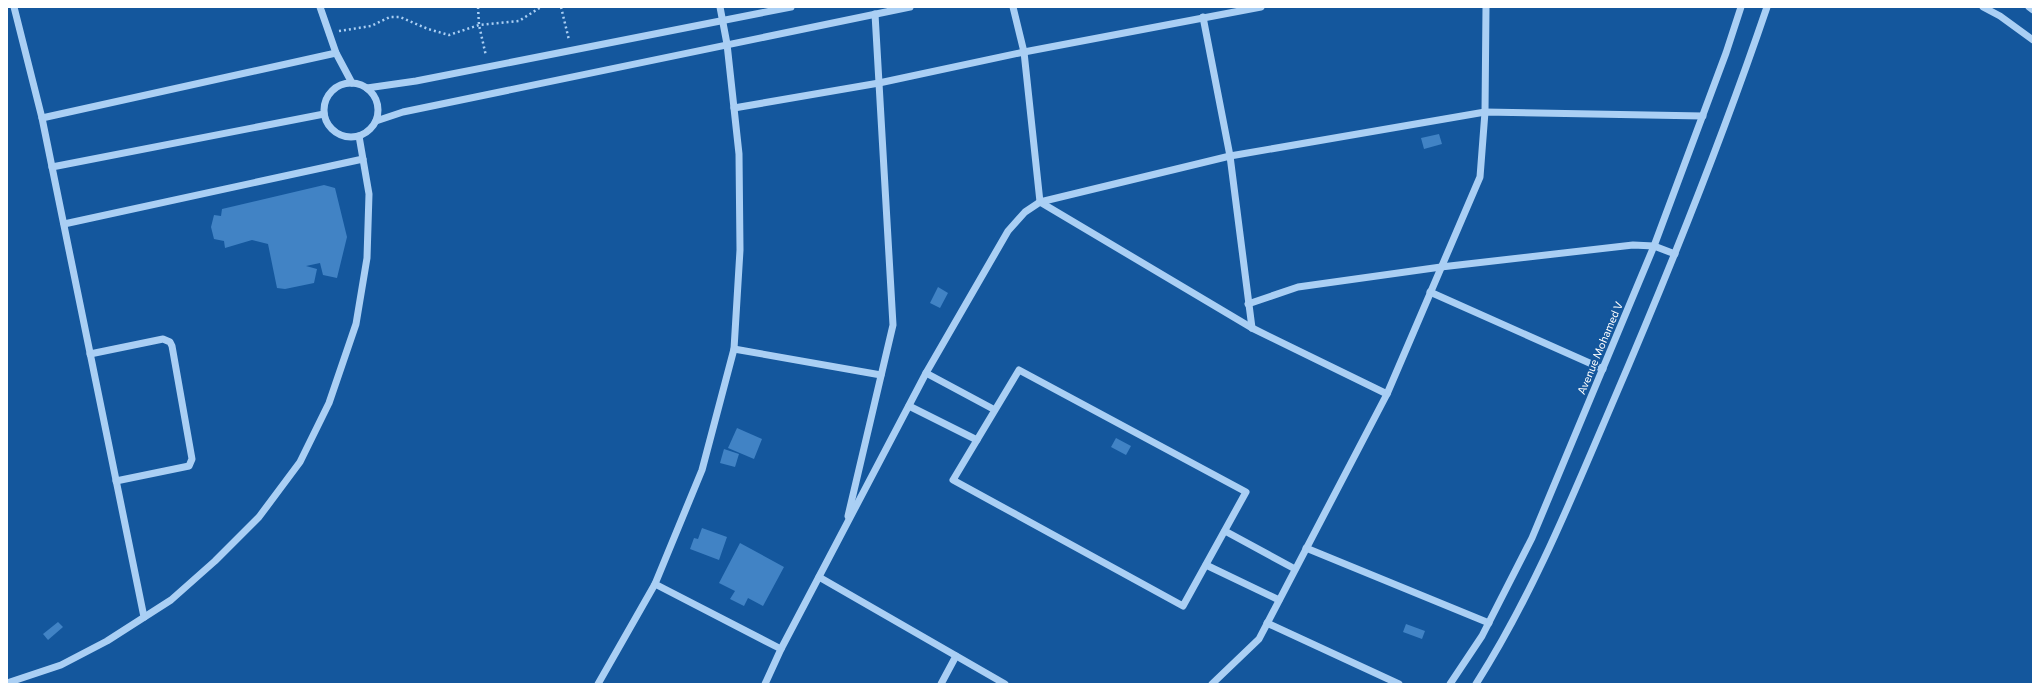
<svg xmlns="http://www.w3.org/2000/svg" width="2040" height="691" font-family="Commissioner,sans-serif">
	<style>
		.building { fill: #4183c5 }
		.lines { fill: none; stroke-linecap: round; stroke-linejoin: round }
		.path { stroke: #aacff4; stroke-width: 2.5; stroke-dasharray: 2 3; stroke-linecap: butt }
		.minor { stroke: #aacff4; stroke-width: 7 }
		.labels { text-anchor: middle; stroke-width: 4; stroke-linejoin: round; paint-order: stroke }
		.street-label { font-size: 11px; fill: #fff; stroke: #14579d }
	</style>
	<rect width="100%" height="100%" fill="#14579d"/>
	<g class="building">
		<polygon points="1439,134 1442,144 1424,149 1421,138"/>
		<polygon points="324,185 335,188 347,237 337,278 323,275 320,263 306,266 317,269 314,283 285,289 277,288 268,244 252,240 225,248 224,241 214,239 211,227 214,215 221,216 222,209"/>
		<polygon points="938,287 948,293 940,308 930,303"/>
		<polygon points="737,428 762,439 754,459 728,448"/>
		<polygon points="1116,438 1131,446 1126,455 1111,447"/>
		<polygon points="724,449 739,454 735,467 720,463"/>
		<polygon points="702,528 727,537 719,560 690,549 694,538 698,539"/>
		<polygon points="740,543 784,567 763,606 748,598 744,606 730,599 735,591 719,583"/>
		<polygon points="58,622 63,627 48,640 43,634"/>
		<polygon points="1406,624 1425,631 1422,639 1403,632"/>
	</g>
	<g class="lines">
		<g class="path">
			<polyline points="478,7 479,25 486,56"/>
			<polyline points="561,7 569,40"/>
			<polyline points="339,31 371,26 390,17 400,17 428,29 449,35 479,25 519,21 541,7"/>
		</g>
		<g class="minor">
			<polyline points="14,7 42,118 144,617"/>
			<polyline points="320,7 336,53 352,83"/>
			<polyline points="1013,7 1024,52 1040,202 1252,328 1387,394"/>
			<polyline points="1983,7 2000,16 2033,40"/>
			<polyline points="2029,7 2033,10"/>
			<polyline points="1203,17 1230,156 1252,328"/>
			<circle cx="351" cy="110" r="27"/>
			<polyline points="367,88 416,81 791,7"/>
			<polyline points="734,108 879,83 1024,52 1261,7"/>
			<polyline points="42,118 336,53"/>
			<polyline points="376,121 403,112 910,7"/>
			<polyline points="52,167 324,114"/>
			<polyline points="64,224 363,159"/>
			<polyline points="1430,292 1603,369"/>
			<polyline points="1248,304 1298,287 1441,267 1633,245 1654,246 1675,254"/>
			<polyline points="734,349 881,375"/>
			<polyline points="90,354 163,339 170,342 172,346 192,459 189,466 116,481"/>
			<polyline points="926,373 995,410 1019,370 1246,492 1183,606 953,480 995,410"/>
			<polyline points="909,406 977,440"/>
			<polyline points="848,516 893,325 875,14"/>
			<polyline points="1225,531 1295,569"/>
			<polyline points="1306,548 1489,623"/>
			<polyline points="1206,565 1279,600"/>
			<polyline points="819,577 1005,684"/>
			<polyline points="655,584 781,649"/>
			<polyline points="1267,623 1399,684"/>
			<polyline points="7,683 61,665 107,641 171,600 215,561 259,517 300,462 329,403 356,324 367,258 369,194 359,136"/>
			<polyline points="598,684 655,584 702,470 734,349 740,250 739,154 727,44 720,7"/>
			<polyline points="765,684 781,649 926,373 1008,231 1025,212 1040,202 1230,156 1485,112 1703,116"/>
			<polyline points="941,684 956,656"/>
			<polyline points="1212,684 1259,639 1387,394 1480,177 1485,112 1486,7"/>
			<polyline points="1450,684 1482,636 1532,538 1654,246 1726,53 1741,7"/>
			<path d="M 1476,684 C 1532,596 1571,500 1612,404 C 1668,274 1721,142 1767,7"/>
		</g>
	</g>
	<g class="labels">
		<g class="street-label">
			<text transform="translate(1600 348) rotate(-67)" y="4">Avenue Mohamed V</text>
		</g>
	</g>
	<rect width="2040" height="691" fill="none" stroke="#ffffff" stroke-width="16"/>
</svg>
